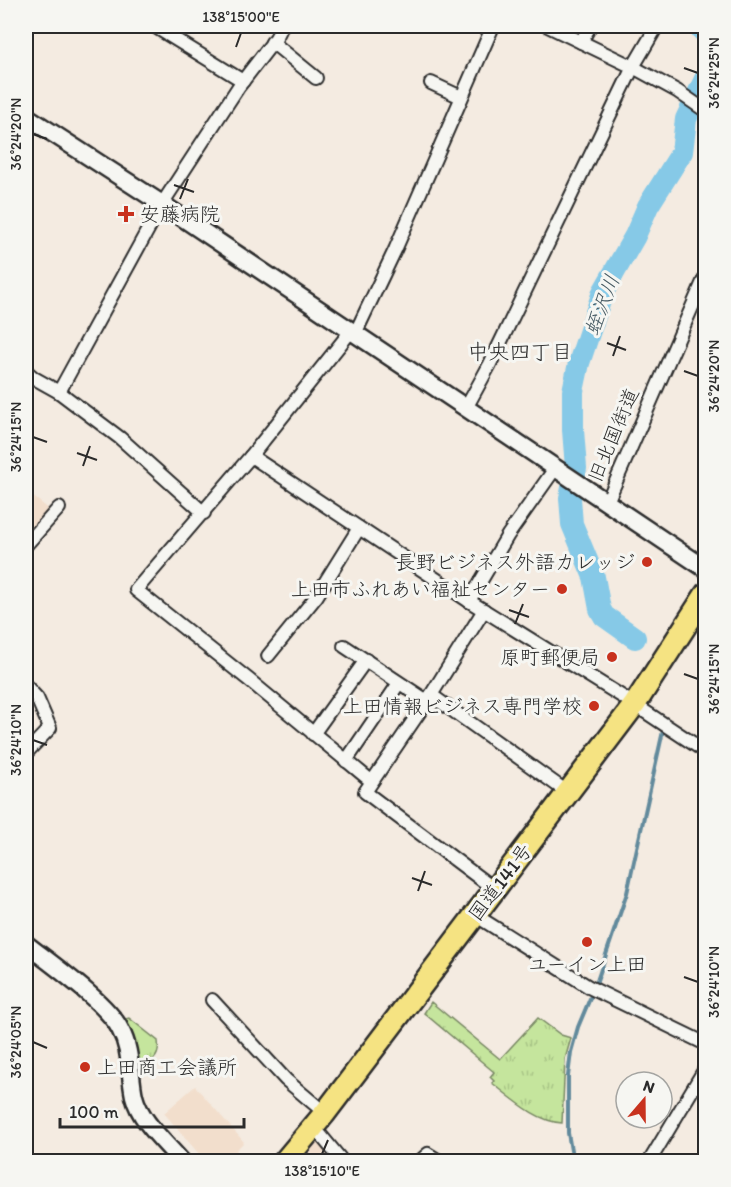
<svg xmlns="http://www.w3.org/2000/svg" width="731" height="1187" font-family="Itim,'Klee One',sans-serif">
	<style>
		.built { fill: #f2decc }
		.grass { fill: url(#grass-tufts); stroke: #788864; stroke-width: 1.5 }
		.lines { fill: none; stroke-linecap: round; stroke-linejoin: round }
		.stream { stroke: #628a9c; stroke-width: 4 }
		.river { stroke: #86c9e7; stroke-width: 22 }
		.street-casing { stroke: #2b2b2b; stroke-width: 16 }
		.secondary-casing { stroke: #2b2b2b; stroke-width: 21 }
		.highway-casing { stroke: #2b2b2b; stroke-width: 26 }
		.street { stroke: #f6f6f2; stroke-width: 12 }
		.secondary { stroke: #f6f6f2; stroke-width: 16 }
		.highway { stroke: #f5e382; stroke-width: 21 }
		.ticks { fill: none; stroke: #2b2b2b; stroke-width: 2 }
		.poi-dot { fill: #c8321e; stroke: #f6f6f2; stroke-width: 2 }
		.labels { text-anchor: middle; stroke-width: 6; stroke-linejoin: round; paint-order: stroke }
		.poi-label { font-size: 20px; fill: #2b2b2b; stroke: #f6f6f2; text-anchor: end }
		.street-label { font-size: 20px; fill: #2b2b2b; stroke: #f6f6f2 }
		.water-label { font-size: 21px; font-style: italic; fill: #465a63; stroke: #f6f6f2 }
		.neighbourhood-label { font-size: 21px; fill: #2b2b2b; stroke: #f6f6f2 }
		.neatline { fill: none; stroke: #2b2b2b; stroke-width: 2 }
		.ticks-label { font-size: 15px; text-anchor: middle; fill: #2b2b2b }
	</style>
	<defs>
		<pattern id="grass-tufts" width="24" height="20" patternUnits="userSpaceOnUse" patternTransform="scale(1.5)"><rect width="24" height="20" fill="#c5e59d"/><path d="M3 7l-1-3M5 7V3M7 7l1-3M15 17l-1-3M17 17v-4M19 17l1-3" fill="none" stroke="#a9c587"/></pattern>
	</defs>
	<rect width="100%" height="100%" fill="#f4ebe1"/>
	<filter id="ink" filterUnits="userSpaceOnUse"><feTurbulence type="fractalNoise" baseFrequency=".0167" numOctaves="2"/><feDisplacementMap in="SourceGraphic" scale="12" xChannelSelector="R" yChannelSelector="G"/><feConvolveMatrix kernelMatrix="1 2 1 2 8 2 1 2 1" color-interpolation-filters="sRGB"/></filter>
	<g filter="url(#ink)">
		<g class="built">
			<polygon points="26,491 50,510 26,537"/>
			<polygon points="195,1086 244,1142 236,1150 248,1161 205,1161 164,1113"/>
			<polygon points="315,1140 333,1161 296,1162"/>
		</g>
		<g class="grass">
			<path d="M 431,1002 L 500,1059 L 538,1018 L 561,1035 L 571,1038 L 565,1059 L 562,1123 C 537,1122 512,1098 492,1083 L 494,1081 L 490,1077 L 494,1072 L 424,1013 Z"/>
			<path d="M 129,1018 L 158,1041 C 160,1055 155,1059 145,1067 L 139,1064 L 137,1050 L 125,1022 L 125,1019 Z"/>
		</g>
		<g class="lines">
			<polyline class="stream" points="573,1162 568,1133 568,1076 571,1052 578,1027 596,984 627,893 663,731 657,726"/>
			<g class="river">
				<polyline points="698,26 706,34"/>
				<polyline points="635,638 604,616 600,609 594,577 572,524 570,498 576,468 573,430 573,391 579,363 603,292 635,236 648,206 682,152 686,119 706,77"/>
			</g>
			<defs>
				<g id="street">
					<polyline points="548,26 633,67 677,91 706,111"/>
					<polyline points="157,28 243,81"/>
					<polyline points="272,42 316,78"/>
					<polyline points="581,42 590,26"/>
					<polyline points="431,83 461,97"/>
					<polyline points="351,331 251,456 136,590 249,680 371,781"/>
					<polyline points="355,334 395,250 493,26"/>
					<polyline points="26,371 34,378 59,392 120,438 204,513"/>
					<polyline points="59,392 162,204 239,86 276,38 282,26"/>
					<polyline points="466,408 489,366 633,67 657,26"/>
					<polyline points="251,456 469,601 623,697 706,752"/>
					<polyline points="607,502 706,275"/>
					<polyline points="26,545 59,508"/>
					<polyline points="469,601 508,535 556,467"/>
					<polyline points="484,610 431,695 365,792 494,889"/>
					<polyline points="344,646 427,701"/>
					<polyline points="268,656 316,597 359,528"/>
					<polyline points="26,686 37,698 50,728 26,753"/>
					<polyline points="431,695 567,792"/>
					<polyline points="313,734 366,660"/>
					<polyline points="346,761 399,683"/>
					<polyline points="475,915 589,987 706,1044"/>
					<polyline points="212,1000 286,1080 325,1113"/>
					<polyline points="314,1127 343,1162"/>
					<polyline points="419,1162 428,1154 441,1162"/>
					<polyline points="649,1162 706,1067"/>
				</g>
				<g id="secondary">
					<polyline points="26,116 162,204 706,569"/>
					<path d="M 26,944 C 50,963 107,1003 120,1029 C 132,1051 129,1073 134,1096 C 140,1121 165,1142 182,1162"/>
				</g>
				<polyline id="highway" points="284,1162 325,1113 635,704 706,594"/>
			</defs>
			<use href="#street" class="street-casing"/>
			<use href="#secondary" class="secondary-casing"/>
			<use href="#highway" class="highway-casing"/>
			<use href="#street" class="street"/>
			<use href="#secondary" class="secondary"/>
			<use href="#highway" class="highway"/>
		</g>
	</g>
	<path class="ticks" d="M 236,47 L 241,33M 684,68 L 698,73M 33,134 L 47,139M 174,185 L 194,192M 180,199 L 188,179M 607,343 L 626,350M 613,356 L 620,336M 684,371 L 698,376M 33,437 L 47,442M 77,453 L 97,460M 83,466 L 90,446M 509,610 L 529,617M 515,624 L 523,604M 684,674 L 698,679M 33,740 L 47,745M 412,878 L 432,885M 418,891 L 425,871M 684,977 L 698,982M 33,1042 L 47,1048M 322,1154 L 328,1140"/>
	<g class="poi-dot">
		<path d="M123 205h6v6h6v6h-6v6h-6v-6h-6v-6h6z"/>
		<circle cx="647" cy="562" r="6"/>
		<circle cx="562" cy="589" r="6"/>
		<circle cx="612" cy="657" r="6"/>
		<circle cx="594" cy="706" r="6"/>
		<circle cx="587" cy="942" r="6"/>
		<circle cx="85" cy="1067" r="6"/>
	</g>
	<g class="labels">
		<g class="poi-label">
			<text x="140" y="221" text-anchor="start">安藤病院</text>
			<text x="635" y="569">長野ビジネス外語カレッジ</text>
			<text x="550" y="596">上田市ふれあい福祉センター</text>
			<text x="600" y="664">原町郵便局</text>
			<text x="582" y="713">上田情報ビジネス専門学校</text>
			<text x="587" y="971" text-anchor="middle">ユーイン上田</text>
			<text x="97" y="1074" text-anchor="start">上田商工会議所</text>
		</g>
		<g class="street-label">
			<text transform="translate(613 435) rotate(-67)" y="7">旧北国街道</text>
			<text transform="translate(500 882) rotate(-53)" y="7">国道141号</text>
		</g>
		<g class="water-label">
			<text transform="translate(602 305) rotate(-69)" y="7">蛭沢川</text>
		</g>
		<g class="neighbourhood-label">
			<text x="520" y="359">中央四丁目</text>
		</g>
	</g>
	<rect width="731" height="1187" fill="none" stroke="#f6f6f2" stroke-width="66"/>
	<g transform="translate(644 1100) rotate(20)"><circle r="28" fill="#f6f6f2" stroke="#a5a5a2" stroke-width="1.5"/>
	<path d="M0-4.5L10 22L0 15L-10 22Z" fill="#c8321e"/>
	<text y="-9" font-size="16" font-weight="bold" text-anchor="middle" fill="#2b2b2b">N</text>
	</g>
	<path d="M60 1118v9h184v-9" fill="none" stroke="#2b2b2b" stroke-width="3"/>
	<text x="69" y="1118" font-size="18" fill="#2b2b2b" stroke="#f6f6f2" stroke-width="4.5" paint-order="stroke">100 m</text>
	<rect x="33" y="33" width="665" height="1121" class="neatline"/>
	<g class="ticks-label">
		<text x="241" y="22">138°15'00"E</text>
		<text transform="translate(714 73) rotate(-90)" y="5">36°24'25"N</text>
		<text transform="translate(16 134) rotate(-90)" y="5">36°24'20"N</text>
		<text transform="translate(714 376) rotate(-90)" y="5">36°24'20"N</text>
		<text transform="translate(16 437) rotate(-90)" y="5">36°24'15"N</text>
		<text transform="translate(714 679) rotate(-90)" y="5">36°24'15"N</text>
		<text transform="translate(16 740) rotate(-90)" y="5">36°24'10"N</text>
		<text transform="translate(714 982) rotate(-90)" y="5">36°24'10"N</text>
		<text transform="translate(16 1042) rotate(-90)" y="5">36°24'05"N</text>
		<text x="322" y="1176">138°15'10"E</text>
	</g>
</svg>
